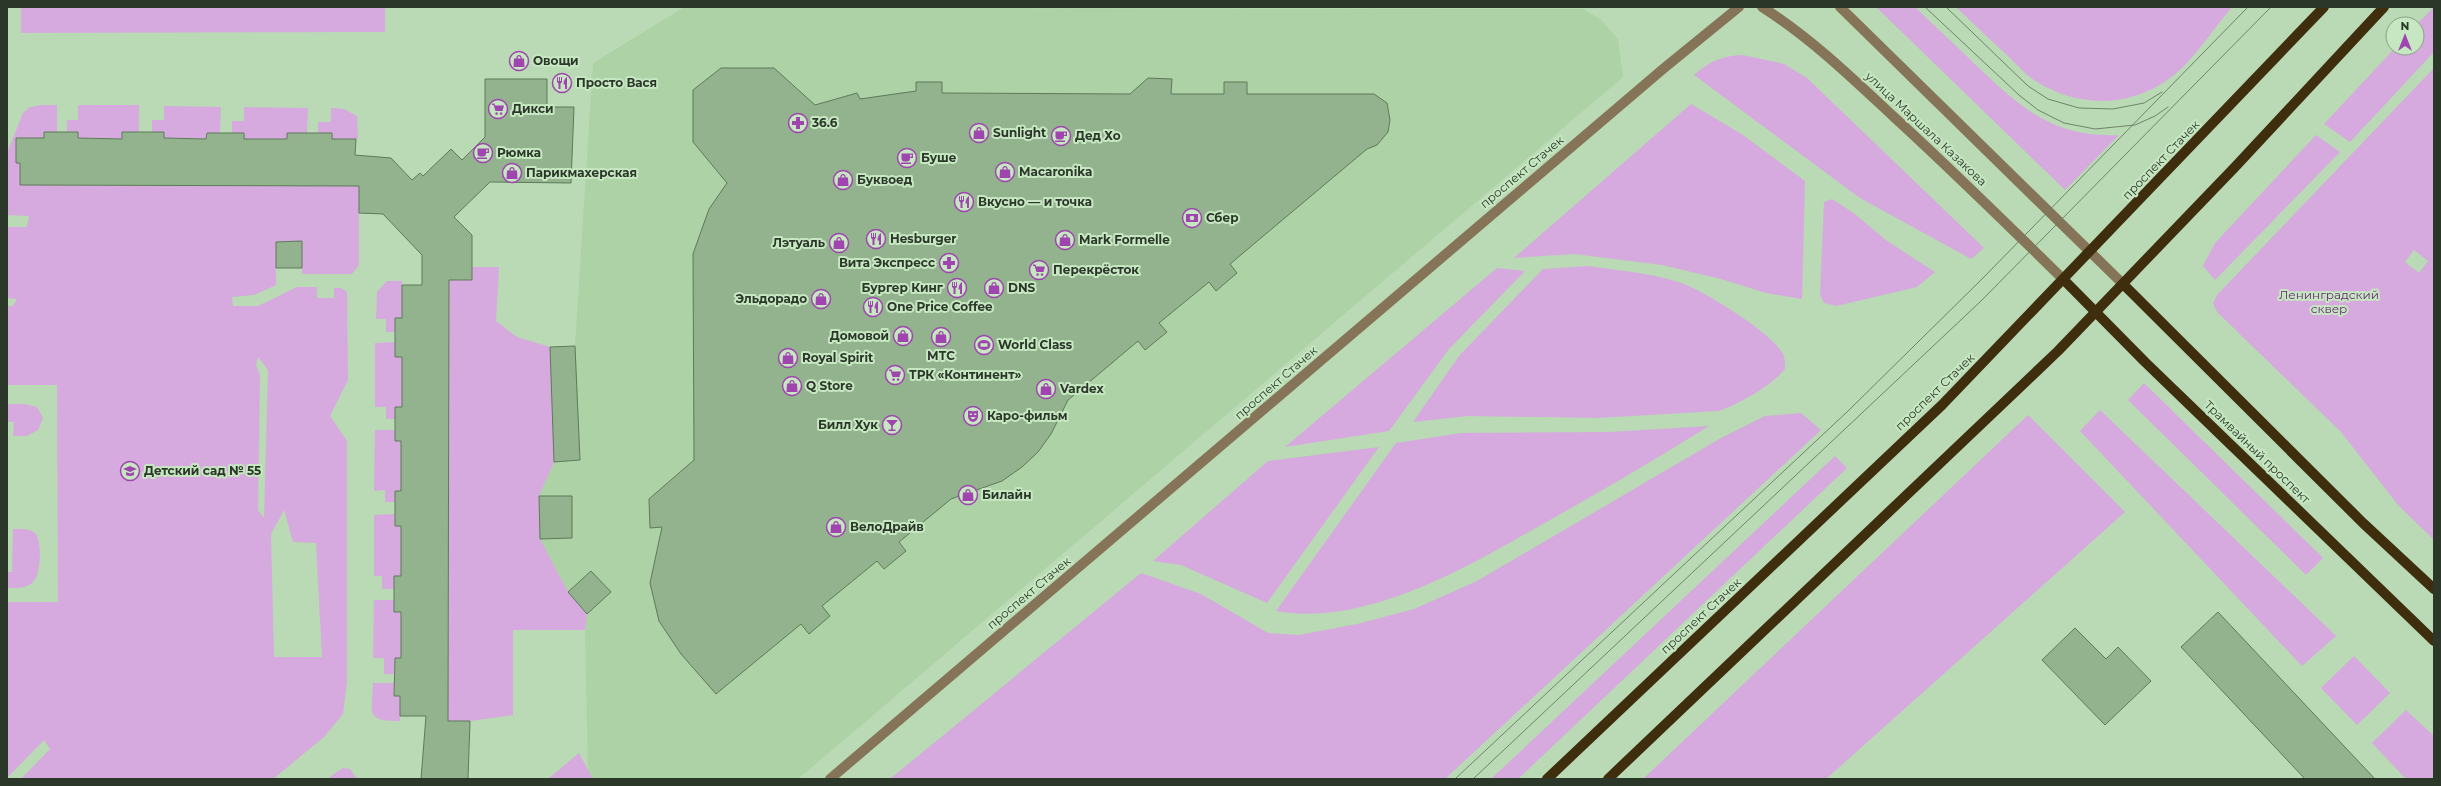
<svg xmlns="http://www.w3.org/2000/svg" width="2441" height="786" font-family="Montserrat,sans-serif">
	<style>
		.built { fill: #acd2a6 }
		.green { fill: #d6aade; fill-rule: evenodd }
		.building { fill: #93b28e; stroke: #5d7b59 }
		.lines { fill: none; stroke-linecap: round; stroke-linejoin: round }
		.minor { stroke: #857457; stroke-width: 10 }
		.major { stroke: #3f2e0d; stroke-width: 10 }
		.tram { stroke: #6e846a; stroke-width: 1 }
		.labels { text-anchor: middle; stroke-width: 4; stroke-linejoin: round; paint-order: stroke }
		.poi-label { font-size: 12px; font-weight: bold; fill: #2b3829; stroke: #c6e7c1; text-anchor: start }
		.street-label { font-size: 12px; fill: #2b3829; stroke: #c6e7c1 }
		.park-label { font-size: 12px; fill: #662771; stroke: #c6e7c1 }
	</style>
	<rect width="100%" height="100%" fill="#b9dab4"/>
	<polygon class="built" points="683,8 1583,9 1600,19 1618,39 1623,77 798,779 593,779 588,772 585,630 587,614 568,592 540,539 539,496 554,462 550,347 575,346 593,63"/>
	<g class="green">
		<polygon points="21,7 385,7 385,32 21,33"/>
		<path d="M 1876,7 L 1915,7 C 1936,27 1958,48 1979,68 C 2022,109 2055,138 2119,135 L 2065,190 Z"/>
		<path d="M 1956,7 L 2232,7 C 2215,27 2200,50 2182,68 C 2140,108 2081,111 2034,80 C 2025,74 2017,65 2009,57 C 1991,41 1974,24 1956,7 Z"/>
		<polygon points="2434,7 2434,52 2350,142 2324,124 2395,48 2417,48 2417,24"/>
		<path d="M 1743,55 L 1784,64 L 1807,78 L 1984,248 L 1971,259 L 1860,198 L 1694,75 C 1710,61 1722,56 1743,55 Z"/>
		<path d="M 2434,68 L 2434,540 L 2398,505 L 2341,432 L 2217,312 L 2213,303 L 2217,295 ZM 2414,250 L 2428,261 L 2419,273 L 2405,262 Z"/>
		<polygon points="1691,104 1743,135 1805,181 1802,299 1766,293 1721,279 1662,265 1574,254 1514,258"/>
		<path d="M 41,105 L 57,105 L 57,132 L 45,132 L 44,138 L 16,163 L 20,163 L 20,185 L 359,186 L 359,265 L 352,274 L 302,274 L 302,241 L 276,242 L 276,285 L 254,295 L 232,297 L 233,306 L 258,306 L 297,287 L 317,287 L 317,298 L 334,298 L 334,288 L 341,288 L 347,292 L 348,380 L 330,416 L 347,441 L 347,682 L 343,714 L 324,737 L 273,779 L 21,779 L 50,749 L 44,740 L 7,778 L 7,602 L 58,602 L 57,385 L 7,385 L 7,306 L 13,306 L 17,299 L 7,298 L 7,227 L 27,227 L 29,216 L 7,215 L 7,153 L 23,113 L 30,107 ZM 258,357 L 268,370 L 264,518 L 258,510 L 260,375 L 256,365 ZM 284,510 L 293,542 L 316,543 L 322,657 L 274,657 L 271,534 Z"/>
		<polygon points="78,105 139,105 139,132 122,132 122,139 78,138 78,132 67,132 67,120 78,120"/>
		<polygon points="164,106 221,107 220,133 207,133 206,139 164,138 152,132 152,120 164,120"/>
		<polygon points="244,107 308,108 307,133 287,133 287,139 244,139 244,133 232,133 232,121 244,121"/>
		<polygon points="331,108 344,109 357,116 358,139 332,139 331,133 318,133 318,122 331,122"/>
		<polygon points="2316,135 2340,152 2215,280 2203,266 2215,243"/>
		<polygon points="1832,199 1855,214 1887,241 1935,272 1917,287 1836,306 1824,303 1820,295 1824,202"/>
		<path d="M 1589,266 C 1620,271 1654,273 1684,284 C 1707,293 1772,333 1783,354 C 1785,358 1785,364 1785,369 C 1772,385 1738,405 1718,411 L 1598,418 L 1468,416 L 1413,422 L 1459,356 L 1543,269 Z"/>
		<polygon points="472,267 499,267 496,321 517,337 550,347 554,462 539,496 540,539 568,592 587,614 585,630 513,630 513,715 470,721 448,721 449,280"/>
		<polygon points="1497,268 1525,271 1449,349 1389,431 1285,447"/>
		<polygon points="387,281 402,281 402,318 395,319 395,332 386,332 386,319 376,319 377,292"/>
		<polygon points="395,342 395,357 402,357 402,407 395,407 395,419 386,419 386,407 375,407 375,343"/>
		<polygon points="2144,383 2323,558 2306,575 2128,400"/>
		<polygon points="7,404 25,404 37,407 43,418 38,430 27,436 13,436 14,422 7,422"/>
		<polygon points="2100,410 2336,636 2302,666 2080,431"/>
		<polygon points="1801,413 1821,430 1445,779 890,779 1141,573 1201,594 1268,633 1299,635 1357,624 1414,609 1477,581 1721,438 1765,416"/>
		<polygon points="2028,415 2125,512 1826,779 1643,779"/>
		<path d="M 1709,426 C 1656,459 1603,490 1550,520 C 1472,564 1368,628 1276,611 L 1396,443 L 1461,433 L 1608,432 Z"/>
		<polygon points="375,430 395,430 401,441 401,491 395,491 395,502 385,502 385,490 374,491"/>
		<polygon points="1379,447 1267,603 1181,565 1153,561 1268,461"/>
		<polygon points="1835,456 1847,468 1518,779 1491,779"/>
		<polygon points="395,514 401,526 401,576 394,576 394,589 382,589 382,576 374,576 374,515"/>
		<path d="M 13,529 C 19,529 28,528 34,532 C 43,539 41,575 33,582 C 26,589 16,588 7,588 L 7,572 L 12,572 Z"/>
		<polygon points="374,600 394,600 394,611 401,612 401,658 395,658 394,674 384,674 384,658 373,658"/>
		<polygon points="2354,656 2390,693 2357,725 2321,688"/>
		<path d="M 373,683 L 394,683 L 394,696 L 400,696 L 400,721 C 365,721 372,714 373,683 Z"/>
		<polygon points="2406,710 2434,736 2434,779 2406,779 2372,743"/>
		<polygon points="579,753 593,779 548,779"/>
		<polygon points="343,768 350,769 357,779 327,779"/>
	</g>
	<g class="building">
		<polygon points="721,68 774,68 815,105 857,93 860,99 916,91 916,82 942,82 942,93 1130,94 1148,78 1172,79 1171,94 1224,94 1224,82 1247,82 1247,94 1374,94 1387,103 1390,120 1388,132 1377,145 1367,149 1230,264 1237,273 1216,291 1209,282 1159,323 1167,332 1145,350 1138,341 1068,400 1051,434 1038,452 1022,467 1002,481 951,499 899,542 906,551 884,569 877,561 822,606 830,616 809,634 801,624 716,694 681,654 659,621 650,583 662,527 650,528 649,499 694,460 693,254 709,209 727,183 693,142 693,90"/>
		<polygon points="485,79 547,79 547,107 574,107 571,183 490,182 454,217 472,235 472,280 449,280 448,721 470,721 468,779 421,779 426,716 400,716 400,696 394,696 395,658 401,658 401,612 394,612 394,576 401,576 401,526 395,526 395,491 401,491 401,441 395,441 395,407 402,407 402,357 395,357 395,318 402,318 402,285 422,285 422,255 383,214 359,213 359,186 20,185 20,163 16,163 16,138 44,138 44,132 78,132 78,138 122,139 122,132 164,132 164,138 206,139 207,133 244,133 244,139 287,139 287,133 332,133 332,139 356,139 355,155 391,158 412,180 420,173 423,176 451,149 462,160 485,137"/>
		<polygon points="302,241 302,268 276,268 276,242"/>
		<polygon points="575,346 580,460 554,462 550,347"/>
		<polygon points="539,496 572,496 572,538 540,539"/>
		<polygon points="591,571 611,592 587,614 568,592"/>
		<polygon points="2218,612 2375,779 2305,779 2181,647"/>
		<polygon points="2075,628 2106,659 2118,647 2151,681 2105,725 2042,660"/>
	</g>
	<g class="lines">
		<g class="minor">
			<path d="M 1762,7 C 1811,38 1852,78 1894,117 C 1952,170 2008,225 2064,280"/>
			<polyline points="1840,7 2123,284"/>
			<polyline points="830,779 1663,69 1739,7"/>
		</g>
		<g class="major">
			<polyline points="2064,280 2145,362 2434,641"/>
			<polyline points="2123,284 2363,523 2434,589"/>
			<polyline points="1547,779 1942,405 2324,7"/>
			<polyline points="1608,779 2058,351 2235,167 2384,7"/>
		</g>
		<g class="tram">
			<polyline points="1925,7 2019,95 2038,110 2064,123 2095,129 2135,125 2155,116 2168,107"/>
			<polyline points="1946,7 2028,86 2048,99 2079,108 2113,109 2144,103 2162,92"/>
			<polyline points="1455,779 1848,411 1983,278 2248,7"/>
			<polyline points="1473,779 1981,301 2271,7"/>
		</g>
	</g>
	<defs>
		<symbol id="shop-ring" viewBox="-11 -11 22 22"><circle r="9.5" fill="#c6e7c1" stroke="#a045b0" stroke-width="1.5"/><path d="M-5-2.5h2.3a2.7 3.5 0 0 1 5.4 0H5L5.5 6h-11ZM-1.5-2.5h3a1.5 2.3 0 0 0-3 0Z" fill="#a045b0"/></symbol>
		<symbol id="restaurant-ring" viewBox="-11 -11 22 22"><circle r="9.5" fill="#c6e7c1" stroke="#a045b0" stroke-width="1.5"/><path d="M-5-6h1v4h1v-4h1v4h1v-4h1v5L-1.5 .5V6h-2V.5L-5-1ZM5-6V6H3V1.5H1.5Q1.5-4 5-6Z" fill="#a045b0"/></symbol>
		<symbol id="supermarket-ring" viewBox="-11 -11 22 22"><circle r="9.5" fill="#c6e7c1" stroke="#a045b0" stroke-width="1.5"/><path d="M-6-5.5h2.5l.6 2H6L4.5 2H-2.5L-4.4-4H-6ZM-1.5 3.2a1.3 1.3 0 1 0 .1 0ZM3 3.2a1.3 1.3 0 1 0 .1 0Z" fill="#a045b0"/></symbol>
		<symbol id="pharmacy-ring" viewBox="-11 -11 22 22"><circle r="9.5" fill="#c6e7c1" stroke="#a045b0" stroke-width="1.5"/><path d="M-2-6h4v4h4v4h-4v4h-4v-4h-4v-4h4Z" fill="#a045b0"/></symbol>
		<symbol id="cafe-ring" viewBox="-11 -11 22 22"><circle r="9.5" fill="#c6e7c1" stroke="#a045b0" stroke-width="1.5"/><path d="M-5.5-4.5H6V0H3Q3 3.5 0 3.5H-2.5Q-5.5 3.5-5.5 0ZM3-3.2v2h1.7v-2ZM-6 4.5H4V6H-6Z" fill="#a045b0"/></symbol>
		<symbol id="bank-ring" viewBox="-11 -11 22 22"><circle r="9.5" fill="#c6e7c1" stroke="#a045b0" stroke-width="1.5"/><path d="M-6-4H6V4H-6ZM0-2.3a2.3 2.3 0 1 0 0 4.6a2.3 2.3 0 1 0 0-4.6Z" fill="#a045b0"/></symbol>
		<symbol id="stadium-ring" viewBox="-11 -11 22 22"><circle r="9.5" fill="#c6e7c1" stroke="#a045b0" stroke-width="1.5"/><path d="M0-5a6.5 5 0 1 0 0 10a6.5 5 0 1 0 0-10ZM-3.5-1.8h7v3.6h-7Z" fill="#a045b0"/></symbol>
		<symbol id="theatre-ring" viewBox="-11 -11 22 22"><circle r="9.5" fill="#c6e7c1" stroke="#a045b0" stroke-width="1.5"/><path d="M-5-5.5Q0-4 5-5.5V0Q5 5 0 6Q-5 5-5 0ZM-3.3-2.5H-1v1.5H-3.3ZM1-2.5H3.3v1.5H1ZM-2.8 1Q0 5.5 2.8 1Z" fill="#a045b0"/></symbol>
		<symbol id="bar-ring" viewBox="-11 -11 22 22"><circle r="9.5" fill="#c6e7c1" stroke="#a045b0" stroke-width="1.5"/><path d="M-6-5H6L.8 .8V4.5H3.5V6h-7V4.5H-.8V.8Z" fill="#a045b0"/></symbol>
		<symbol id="school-ring" viewBox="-11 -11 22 22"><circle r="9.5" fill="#c6e7c1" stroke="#a045b0" stroke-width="1.5"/><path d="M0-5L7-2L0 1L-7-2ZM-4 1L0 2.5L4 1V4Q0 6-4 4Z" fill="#a045b0"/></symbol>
	</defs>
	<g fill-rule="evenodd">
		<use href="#shop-ring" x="508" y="50" width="22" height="22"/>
		<use href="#restaurant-ring" x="551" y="72" width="22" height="22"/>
		<use href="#supermarket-ring" x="487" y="98" width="22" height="22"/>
		<use href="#pharmacy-ring" x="787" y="112" width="22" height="22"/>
		<use href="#shop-ring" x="968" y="122" width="22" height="22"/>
		<use href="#cafe-ring" x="1050" y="125" width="22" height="22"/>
		<use href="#cafe-ring" x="472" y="142" width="22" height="22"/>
		<use href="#cafe-ring" x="896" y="147" width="22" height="22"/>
		<use href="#shop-ring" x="994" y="161" width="22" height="22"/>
		<use href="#shop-ring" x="501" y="162" width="22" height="22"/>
		<use href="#shop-ring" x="832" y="169" width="22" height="22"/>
		<use href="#restaurant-ring" x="953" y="191" width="22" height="22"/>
		<use href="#bank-ring" x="1181" y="207" width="22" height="22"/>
		<use href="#restaurant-ring" x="865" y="228" width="22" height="22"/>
		<use href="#shop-ring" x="1054" y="229" width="22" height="22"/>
		<use href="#shop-ring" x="828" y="232" width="22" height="22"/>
		<use href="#pharmacy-ring" x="938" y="252" width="22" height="22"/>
		<use href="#supermarket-ring" x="1028" y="259" width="22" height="22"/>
		<use href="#restaurant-ring" x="946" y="277" width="22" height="22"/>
		<use href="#shop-ring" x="983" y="277" width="22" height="22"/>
		<use href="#shop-ring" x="810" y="288" width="22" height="22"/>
		<use href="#restaurant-ring" x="862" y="296" width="22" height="22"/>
		<use href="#shop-ring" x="892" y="325" width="22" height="22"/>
		<use href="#shop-ring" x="930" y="326" width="22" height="22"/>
		<use href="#stadium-ring" x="973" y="334" width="22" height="22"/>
		<use href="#shop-ring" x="777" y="347" width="22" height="22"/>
		<use href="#supermarket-ring" x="884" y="364" width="22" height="22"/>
		<use href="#shop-ring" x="781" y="375" width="22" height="22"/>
		<use href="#shop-ring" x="1035" y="378" width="22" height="22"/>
		<use href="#theatre-ring" x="962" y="405" width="22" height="22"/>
		<use href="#bar-ring" x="881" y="414" width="22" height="22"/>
		<use href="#school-ring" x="119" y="460" width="22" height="22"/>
		<use href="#shop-ring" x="957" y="484" width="22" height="22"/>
		<use href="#shop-ring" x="825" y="516" width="22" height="22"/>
	</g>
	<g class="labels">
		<g class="poi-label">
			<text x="533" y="65">Овощи</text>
			<text x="576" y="87">Просто Вася</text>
			<text x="512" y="113">Дикси</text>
			<text x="812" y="127">36.6</text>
			<text x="993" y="137">Sunlight</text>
			<text x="1075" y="140">Дед Хо</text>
			<text x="497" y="157">Рюмка</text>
			<text x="921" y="162">Буше</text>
			<text x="1019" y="176">Macaronika</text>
			<text x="526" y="177">Парикмахерская</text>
			<text x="857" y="184">Буквоед</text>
			<text x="978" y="206">Вкусно — и точка</text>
			<text x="1206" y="222">Сбер</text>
			<text x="890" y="243">Hesburger</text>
			<text x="1079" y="244">Mark Formelle</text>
			<text x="825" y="247" text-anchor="end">Лэтуаль</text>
			<text x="935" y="267" text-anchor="end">Вита Экспресс</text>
			<text x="1053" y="274">Перекрёсток</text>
			<text x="943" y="292" text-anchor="end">Бургер Кинг</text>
			<text x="1008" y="292">DNS</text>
			<text x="807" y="303" text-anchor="end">Эльдорадо</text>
			<text x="887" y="311">One Price Coffee</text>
			<text x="889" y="340" text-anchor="end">Домовой</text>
			<text x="998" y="349">World Class</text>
			<text x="941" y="360" text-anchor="middle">МТС</text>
			<text x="802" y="362">Royal Spirit</text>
			<text x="909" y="379">ТРК «Континент»</text>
			<text x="806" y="390">Q Store</text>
			<text x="1060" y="393">Vardex</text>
			<text x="987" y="420">Каро-фильм</text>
			<text x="878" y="429" text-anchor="end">Билл Хук</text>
			<text x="144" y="475">Детский сад № 55</text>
			<text x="982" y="499">Билайн</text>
			<text x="850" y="531">ВелоДрайв</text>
		</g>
		<g class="street-label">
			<text transform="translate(1926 129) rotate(43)" y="4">улица Маршала Казакова</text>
			<text transform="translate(2161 160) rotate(-46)" y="4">проспект Стачек</text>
			<text transform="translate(1522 172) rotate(-40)" y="4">проспект Стачек</text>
			<text transform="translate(1276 383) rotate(-41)" y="4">проспект Стачек</text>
			<text transform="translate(1935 392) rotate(-44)" y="4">проспект Стачек</text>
			<text transform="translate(2257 452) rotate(44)" y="4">Трамвайный проспект</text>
			<text transform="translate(1029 593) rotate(-40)" y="4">проспект Стачек</text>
			<text transform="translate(1701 616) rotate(-43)" y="4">проспект Стачек</text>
		</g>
		<g class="park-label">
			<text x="2329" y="299">Ленинградский<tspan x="2329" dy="14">сквер</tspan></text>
		</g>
	</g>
	<rect width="2441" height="786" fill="none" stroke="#2b3829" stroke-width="16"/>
	<g transform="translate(2405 36)"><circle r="19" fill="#c6e7c1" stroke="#88a184"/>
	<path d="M0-3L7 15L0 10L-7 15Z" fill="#a045b0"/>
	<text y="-6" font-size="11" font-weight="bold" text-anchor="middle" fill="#2b3829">N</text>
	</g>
</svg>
